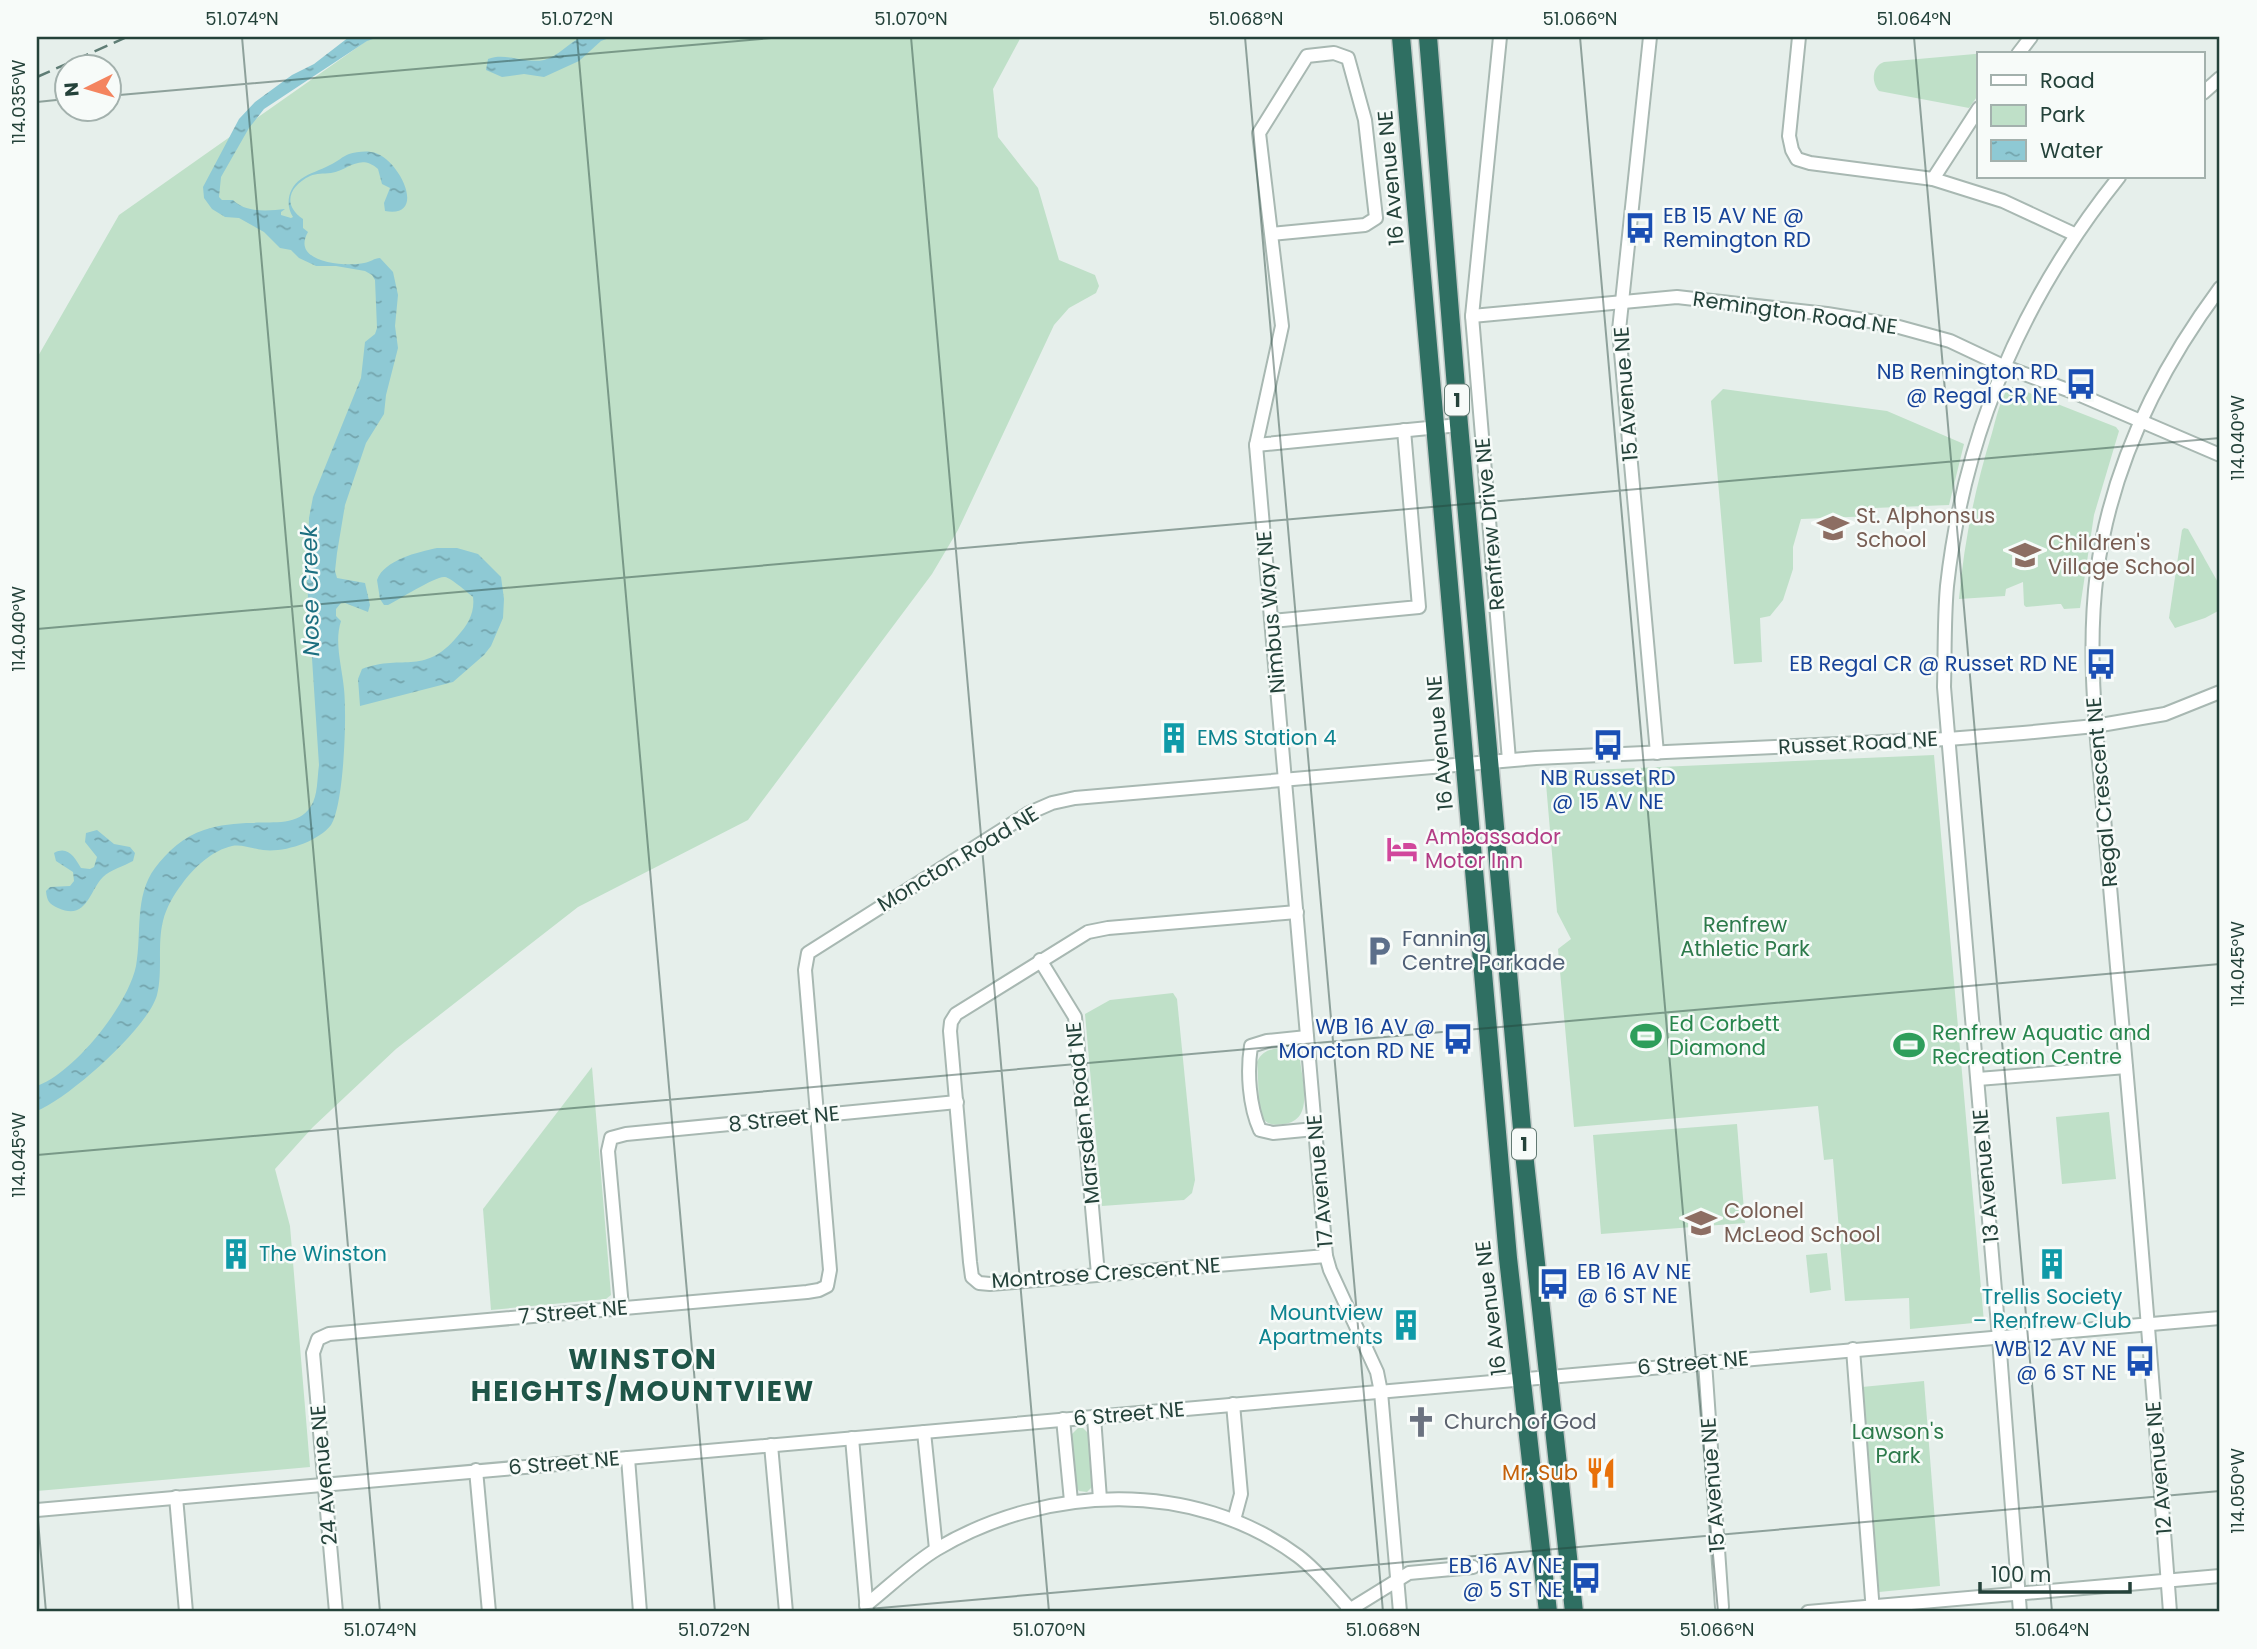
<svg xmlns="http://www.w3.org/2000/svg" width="2257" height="1649" font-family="Poppins,sans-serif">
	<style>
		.green { fill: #bfe0c8 }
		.water { fill: url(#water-ripples) }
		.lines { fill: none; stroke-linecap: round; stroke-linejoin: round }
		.minor-casing { stroke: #a8b8b2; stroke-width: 16 }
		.highway-casing { stroke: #c2cac8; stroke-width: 21 }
		.minor { stroke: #fff; stroke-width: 12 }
		.highway { stroke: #2f6f62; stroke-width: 18 }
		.rail { stroke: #5f7d75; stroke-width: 2.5; stroke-dasharray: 14 7; stroke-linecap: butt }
		.ticks { fill: none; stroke: #24423a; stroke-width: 2; stroke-opacity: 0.45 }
		.labels { text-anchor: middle; stroke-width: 5; stroke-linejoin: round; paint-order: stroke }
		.shield { fill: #f7fbf9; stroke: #637a73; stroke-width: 2 }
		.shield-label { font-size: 19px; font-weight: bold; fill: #24423a }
		.street-label { font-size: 21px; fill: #24423a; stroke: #f7fbf9 }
		.transit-label { font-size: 21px; fill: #164399; stroke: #f7fbf9; text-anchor: end }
		.education-label { font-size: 21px; fill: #785e54; stroke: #f7fbf9; text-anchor: start }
		.culture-label { font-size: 21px; fill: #0d838f; stroke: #f7fbf9; text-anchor: start }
		.hotel-label { font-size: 21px; fill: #b23c85; stroke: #f7fbf9; text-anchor: start }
		.park-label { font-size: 21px; fill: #2d7a4b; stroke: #f7fbf9 }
		.service-label { font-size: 21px; fill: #4e5e75; stroke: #f7fbf9; text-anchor: start }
		.leisure-label { font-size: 21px; fill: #27864d; stroke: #f7fbf9; text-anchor: start }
		.worship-label { font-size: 21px; fill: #5b616d; stroke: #f7fbf9; text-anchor: start }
		.food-label { font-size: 21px; fill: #c56008; stroke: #f7fbf9; text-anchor: end }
		.water-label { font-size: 23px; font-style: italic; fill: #1c6f80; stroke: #f7fbf9 }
		.district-label { font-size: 28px; font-weight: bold; letter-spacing: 2px; fill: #1f5548; stroke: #f7fbf9 }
		.neatline { fill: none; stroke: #24423a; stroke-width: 2.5 }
		.ticks-label { font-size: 18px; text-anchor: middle; fill: #24423a }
	</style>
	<defs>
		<pattern id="water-ripples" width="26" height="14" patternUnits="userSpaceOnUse" patternTransform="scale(1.75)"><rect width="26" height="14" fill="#8ec9d4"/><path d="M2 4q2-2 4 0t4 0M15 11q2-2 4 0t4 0" fill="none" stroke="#74a5ad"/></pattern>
	</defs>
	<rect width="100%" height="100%" fill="#e6efeb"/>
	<g class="green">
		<polygon points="372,37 1021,37 993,89 998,137 1038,188 1059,260 1095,275 1099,286 1096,293 1069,308 1054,325 958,530 932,574 748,820 578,907 396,1049 313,1127 275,1169 290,1226 310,1467 37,1491 37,358 119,215"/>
		<path d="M 2009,51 L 2007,54 L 1979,54 L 1979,94 L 1969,108 L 1879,91 C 1871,82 1872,66 1884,62 Z"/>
		<path d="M 2009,387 L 2014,387 L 2116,427 L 2119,431 L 2094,515 L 2080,608 L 2064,609 L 2061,604 L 2058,604 L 2026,607 L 2024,605 L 2023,582 L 2006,589 L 2005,596 L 1959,599 C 1964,542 1975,488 1992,433 C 1996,419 2000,399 2009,387 Z"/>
		<polygon points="1723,389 1887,411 1964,444 1949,505 1874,508 1873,516 1801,519 1793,547 1793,569 1783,600 1770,616 1760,618 1762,662 1734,664 1711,401"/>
		<polygon points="2184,528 2188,529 2220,586 2220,610 2205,618 2175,628 2169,618 2182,530"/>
		<polygon points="1934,755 1984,1322 1910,1329 1909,1298 1845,1301 1833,1159 1824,1160 1818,1106 1574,1127 1558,949 1571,939 1557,912 1545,772"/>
		<polygon points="1173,993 1177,999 1195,1180 1192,1193 1184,1200 1102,1206 1085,1014 1110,1000"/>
		<path d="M 1286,1047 L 1296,1052 L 1300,1059 C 1302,1081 1315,1121 1283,1124 C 1276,1125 1268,1126 1263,1118 C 1257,1107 1259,1076 1257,1062 C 1263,1049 1273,1049 1286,1047 Z"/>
		<polygon points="592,1067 611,1295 606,1299 491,1310 483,1209"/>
		<polygon points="2109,1112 2116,1179 2062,1184 2056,1117"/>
		<polygon points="1737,1124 1745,1223 1601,1234 1593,1135"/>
		<polygon points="1827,1253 1831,1290 1810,1293 1806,1255"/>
		<polygon points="1924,1381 1940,1586 1879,1592 1862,1387"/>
		<polygon points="1078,1428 1083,1428 1089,1434 1093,1486 1087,1492 1079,1491 1076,1487 1071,1435"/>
	</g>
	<g class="water">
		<path d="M 349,37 L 379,37 L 367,41 L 264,109 L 249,128 L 221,177 L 219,197 L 222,200 L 233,200 C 246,213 268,211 285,209 L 281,212 L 281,215 L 291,218 L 293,217 C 285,205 288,188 301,179 C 309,173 321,170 330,165 C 337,162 343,156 349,154 C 355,152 365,151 371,152 C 397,154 430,219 385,211 L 384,203 L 390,188 L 382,184 L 378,169 C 360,153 349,170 331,173 C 323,174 317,173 310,176 C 289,186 282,205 303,219 L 303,228 L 308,232 C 290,263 346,267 364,263 C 371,262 374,258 380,258 L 393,272 L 398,295 L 395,326 L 398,348 L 386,395 L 384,414 L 366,443 L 345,505 L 337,553 L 335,571 L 337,578 L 365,583 L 370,605 L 368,612 L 345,603 L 341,603 L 336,609 L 336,616 L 341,621 C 334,642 342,667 344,689 C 347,715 344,805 331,825 C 318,842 283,853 263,850 C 253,849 242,844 232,846 C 213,850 193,868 182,884 C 174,894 166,908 163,921 C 157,945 163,971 157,995 C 148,1028 69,1098 37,1111 L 37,1086 C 75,1072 128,1005 136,966 C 142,934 134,896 155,868 C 167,852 184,836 204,830 C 219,825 236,823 252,823 C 272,821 298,827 311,806 C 318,795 317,779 319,765 L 307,582 L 309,518 L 313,497 L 361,378 L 365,342 L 375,334 L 377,328 L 375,280 L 372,275 L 365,271 L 336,266 L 316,266 L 299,258 L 291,250 L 280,248 L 264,232 L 239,218 L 225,217 L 212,209 L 204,198 L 203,187 L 239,119 L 255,102 L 292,75 L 314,64 Z"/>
		<path d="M 582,37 L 637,37 L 609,38 L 601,41 L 579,61 L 544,77 L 524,74 L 502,77 L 486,70 L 488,59 C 506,52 525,64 544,60 C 558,57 569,42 582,37 Z"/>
		<path d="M 437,548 L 457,548 L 478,554 L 501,577 L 504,599 L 503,618 L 491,646 L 484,655 L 453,682 L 360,706 L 358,679 L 362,669 C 404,653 425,678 461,632 C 469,623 475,610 473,597 C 467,592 451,578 445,577 C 437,575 398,600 388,605 L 384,605 L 380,599 L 377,580 C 384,560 418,552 437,548 Z"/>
		<path d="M 97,830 L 114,844 L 130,847 L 135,853 L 133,861 C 124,866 110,870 103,877 C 89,891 87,921 58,908 C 49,904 47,901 46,891 L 50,887 L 70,886 L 74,881 L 73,872 L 56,861 L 54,853 C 68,845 75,858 81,868 L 90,869 L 94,867 L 97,857 L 85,842 L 86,833 Z"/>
	</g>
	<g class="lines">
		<defs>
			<g id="minor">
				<polyline points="1500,37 1472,316 1509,760"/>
				<polyline points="1650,37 1619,330 1657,753"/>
				<polyline points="1799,37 1789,136 1792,150 1797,159 1810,163 1933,179 2003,201 2074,234"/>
				<polyline points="2018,54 2031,37"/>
				<polyline points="2203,93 2220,78"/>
				<polyline points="1933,179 1979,108"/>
				<polyline points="1271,234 1365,225 1376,218 1365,120 1348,58 1334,53 1307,56 1259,133 1282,326 1256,445 1326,1256 1330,1270 1377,1372 1381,1392 1400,1612"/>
				<polyline points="1472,316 1677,297 1827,314 1888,324 1950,341 2003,366 2073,392 2220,455"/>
				<polyline points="1256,445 1459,425"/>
				<polyline points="1272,621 1419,607 1404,430"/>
				<polyline points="1297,912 1108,928 1088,932 956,1014 951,1022 950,1031 970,1262 972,1277 979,1283 990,1284 1326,1256"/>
				<polyline points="1040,960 1075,1017 1098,1274"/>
				<path d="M 1307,1037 L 1267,1041 L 1251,1046 C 1247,1071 1249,1106 1260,1130 L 1273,1133 L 1315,1129"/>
				<polyline points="1978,1079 2126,1067"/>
				<polyline points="622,1307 608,1151 611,1138 626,1134 957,1102"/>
				<polyline points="1853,1349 1873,1612"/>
				<polyline points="1705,1362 1722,1607"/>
				<polyline points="1233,1404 1241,1494 1234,1520"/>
				<polyline points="1094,1417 1100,1499"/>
				<polyline points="1063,1419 1071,1501"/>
				<polyline points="924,1432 936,1549"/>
				<polyline points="852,1438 867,1612"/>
				<polyline points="771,1445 786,1612"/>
				<polyline points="628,1458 640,1612"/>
				<polyline points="476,1470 489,1612"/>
				<polyline points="176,1497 186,1612"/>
				<polyline points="37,1510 2220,1318"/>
				<path d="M 866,1605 C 889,1587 912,1564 937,1549 C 1046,1484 1194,1479 1298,1556 C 1318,1571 1333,1591 1350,1609"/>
				<polyline points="336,1612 313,1353 318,1339 329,1334 807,1292 819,1290 827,1286 830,1270 805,970 808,953 1029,813 1052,803 1075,798 1536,758 1948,739 2023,733 2095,726 2165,714 2220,692"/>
				<polyline points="1346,1612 1409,1573 1473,1567"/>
				<polyline points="1808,1612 2220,1576"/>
				<path d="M 2020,1612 L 1998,1326 L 1944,687 C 1945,653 1944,620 1947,586 C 1964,432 2023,297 2119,177"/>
				<path d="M 2170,1612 C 2154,1397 2137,1182 2117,967 C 2112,905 2106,844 2101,783 C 2094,713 2088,643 2097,572 C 2111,467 2157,373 2220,288"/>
			</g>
			<g id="highway">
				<polyline points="1401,37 1508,1258 1548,1612"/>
				<polyline points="1428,37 1459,425 1525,1162 1574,1612"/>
			</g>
		</defs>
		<use href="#minor" class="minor-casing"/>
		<use href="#highway" class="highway-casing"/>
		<use href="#minor" class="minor"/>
		<use href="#highway" class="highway"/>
		<polyline class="rail" points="37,77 127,37"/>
	</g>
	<path class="ticks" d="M 242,37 L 380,1612M 577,37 L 715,1612M 911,37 L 1049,1612M 1245,37 L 1383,1612M 1580,37 L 1718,1612M 1914,37 L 2052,1612M 108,96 L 783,37M 37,102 L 66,99M 37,629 L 2220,438M 37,1155 L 2220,964M 37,1509 L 46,1612M 834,1612 L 2220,1491"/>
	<defs>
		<symbol id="bus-bare" viewBox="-9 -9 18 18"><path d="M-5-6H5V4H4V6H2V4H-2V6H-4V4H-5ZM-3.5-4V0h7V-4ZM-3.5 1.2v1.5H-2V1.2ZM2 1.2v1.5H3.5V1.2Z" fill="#1a4fb4" stroke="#f7fbf9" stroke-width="2.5" paint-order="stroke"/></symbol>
		<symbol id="school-bare" viewBox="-9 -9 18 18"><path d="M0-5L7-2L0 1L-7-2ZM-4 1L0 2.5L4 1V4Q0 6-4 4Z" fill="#8d6e63" stroke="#f7fbf9" stroke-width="2.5" paint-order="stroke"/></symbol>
		<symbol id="building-bare" viewBox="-9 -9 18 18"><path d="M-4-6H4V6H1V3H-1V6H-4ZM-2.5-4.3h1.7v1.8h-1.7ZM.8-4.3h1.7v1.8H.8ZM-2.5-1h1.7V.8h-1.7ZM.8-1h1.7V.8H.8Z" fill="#0f9aa8" stroke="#f7fbf9" stroke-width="2.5" paint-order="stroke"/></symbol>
		<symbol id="hotel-bare" viewBox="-9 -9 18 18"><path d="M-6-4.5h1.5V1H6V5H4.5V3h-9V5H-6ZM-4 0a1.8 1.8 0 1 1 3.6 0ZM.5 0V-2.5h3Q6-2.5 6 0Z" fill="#d1479c" stroke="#f7fbf9" stroke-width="2.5" paint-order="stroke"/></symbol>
		<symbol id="parking-bare" viewBox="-9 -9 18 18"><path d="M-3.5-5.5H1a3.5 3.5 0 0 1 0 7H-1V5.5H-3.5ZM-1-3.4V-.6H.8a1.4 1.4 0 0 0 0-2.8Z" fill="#5c6f8a" stroke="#f7fbf9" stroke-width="2.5" paint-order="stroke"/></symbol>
		<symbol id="stadium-bare" viewBox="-9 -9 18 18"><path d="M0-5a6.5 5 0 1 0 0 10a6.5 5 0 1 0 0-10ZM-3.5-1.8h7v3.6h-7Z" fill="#2e9e5b" stroke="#f7fbf9" stroke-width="2.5" paint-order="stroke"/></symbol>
		<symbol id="church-bare" viewBox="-9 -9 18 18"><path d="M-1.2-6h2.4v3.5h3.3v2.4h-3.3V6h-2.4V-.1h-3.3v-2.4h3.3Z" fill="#6b7280" stroke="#f7fbf9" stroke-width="2.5" paint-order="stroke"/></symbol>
		<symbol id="restaurant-bare" viewBox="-9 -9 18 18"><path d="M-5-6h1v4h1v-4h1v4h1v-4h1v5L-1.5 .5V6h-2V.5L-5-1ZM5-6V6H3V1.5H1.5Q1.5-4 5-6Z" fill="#e8710a" stroke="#f7fbf9" stroke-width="2.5" paint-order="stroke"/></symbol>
	</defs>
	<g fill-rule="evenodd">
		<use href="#bus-bare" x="1618" y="206" width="44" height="44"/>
		<use href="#bus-bare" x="2059" y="362" width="44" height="44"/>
		<use href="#school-bare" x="1811" y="506" width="44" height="44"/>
		<use href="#school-bare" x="2003" y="533" width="44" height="44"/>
		<use href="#bus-bare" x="2079" y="642" width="44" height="44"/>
		<use href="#building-bare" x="1152" y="716" width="44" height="44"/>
		<use href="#bus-bare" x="1586" y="723" width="44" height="44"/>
		<use href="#hotel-bare" x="1380" y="827" width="44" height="44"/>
		<use href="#parking-bare" x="1357" y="929" width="44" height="44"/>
		<use href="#stadium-bare" x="1624" y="1014" width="44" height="44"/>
		<use href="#bus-bare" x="1436" y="1017" width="44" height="44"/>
		<use href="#stadium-bare" x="1887" y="1023" width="44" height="44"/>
		<use href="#school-bare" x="1679" y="1201" width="44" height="44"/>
		<use href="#building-bare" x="214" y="1232" width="44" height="44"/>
		<use href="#building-bare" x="2030" y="1242" width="44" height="44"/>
		<use href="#bus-bare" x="1532" y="1262" width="44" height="44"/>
		<use href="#building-bare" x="1384" y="1303" width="44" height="44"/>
		<use href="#bus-bare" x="2118" y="1339" width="44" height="44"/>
		<use href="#church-bare" x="1399" y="1400" width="44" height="44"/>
		<use href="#restaurant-bare" x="1579" y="1451" width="44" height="44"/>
		<use href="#bus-bare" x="1564" y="1556" width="44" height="44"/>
	</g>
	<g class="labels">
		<g class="shield">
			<rect x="1445" y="384.5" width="24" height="31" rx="5"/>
			<rect x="1512" y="1128.5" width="24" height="31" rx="5"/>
		</g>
		<g class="shield-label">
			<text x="1457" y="407">1</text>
			<text x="1524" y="1151">1</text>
		</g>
		<g class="street-label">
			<text transform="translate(1391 178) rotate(-95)" y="7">16 Avenue NE</text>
			<text transform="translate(1795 313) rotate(8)" y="7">Remington Road NE</text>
			<text transform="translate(1626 394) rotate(-94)" y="7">15 Avenue NE</text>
			<text transform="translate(1490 524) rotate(-95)" y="7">Renfrew Drive NE</text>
			<text transform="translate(1271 612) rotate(-95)" y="7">Nimbus Way NE</text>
			<text transform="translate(1440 743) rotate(-95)" y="7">16 Avenue NE</text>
			<text transform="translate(1858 743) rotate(-3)" y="7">Russet Road NE</text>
			<text transform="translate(2102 792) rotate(-95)" y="7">Regal Crescent NE</text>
			<text transform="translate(958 859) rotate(-31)" y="7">Moncton Road NE</text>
			<text transform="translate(1083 1113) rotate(-96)" y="7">Marsden Road NE</text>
			<text transform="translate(784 1119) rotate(-6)" y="7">8 Street NE</text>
			<text transform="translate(1986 1176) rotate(-95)" y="7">13 Avenue NE</text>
			<text transform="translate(1320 1181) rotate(-95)" y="7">17 Avenue NE</text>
			<text transform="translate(1106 1273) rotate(-4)" y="7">Montrose Crescent NE</text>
			<text transform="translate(1491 1308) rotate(-97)" y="7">16 Avenue NE</text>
			<text transform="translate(573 1312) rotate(-5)" y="7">7 Street NE</text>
			<text transform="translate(1693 1363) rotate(-5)" y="7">6 Street NE</text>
			<text transform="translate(1129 1414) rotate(-5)" y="7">6 Street NE</text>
			<text transform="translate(564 1463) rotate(-5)" y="7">6 Street NE</text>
			<text transform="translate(2159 1468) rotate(-95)" y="7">12 Avenue NE</text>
			<text transform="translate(324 1475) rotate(-95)" y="7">24 Avenue NE</text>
			<text transform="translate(1713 1485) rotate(-94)" y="7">15 Avenue NE</text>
		</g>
		<g class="transit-label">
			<text x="1663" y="223" text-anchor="start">EB 15 AV NE @<tspan x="1663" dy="24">Remington RD</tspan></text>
			<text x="2058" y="379">NB Remington RD<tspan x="2058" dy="24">@ Regal CR NE</tspan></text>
			<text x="2078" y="671">EB Regal CR @ Russet RD NE</text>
			<text x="1608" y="785" text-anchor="middle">NB Russet RD<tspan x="1608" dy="24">@ 15 AV NE</tspan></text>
			<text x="1435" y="1034">WB 16 AV @<tspan x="1435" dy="24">Moncton RD NE</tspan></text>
			<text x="1577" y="1279" text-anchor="start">EB 16 AV NE<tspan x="1577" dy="24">@ 6 ST NE</tspan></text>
			<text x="2117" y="1356">WB 12 AV NE<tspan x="2117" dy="24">@ 6 ST NE</tspan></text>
			<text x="1563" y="1573">EB 16 AV NE<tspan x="1563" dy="24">@ 5 ST NE</tspan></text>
		</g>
		<g class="education-label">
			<text x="1856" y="523">St. Alphonsus<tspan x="1856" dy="24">School</tspan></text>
			<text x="2048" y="550">Children's<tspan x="2048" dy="24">Village School</tspan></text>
			<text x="1724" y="1218">Colonel<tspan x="1724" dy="24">McLeod School</tspan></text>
		</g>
		<g class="culture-label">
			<text x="1197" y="745">EMS Station 4</text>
			<text x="259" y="1261">The Winston</text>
			<text x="2052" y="1304" text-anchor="middle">Trellis Society<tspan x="2052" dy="24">– Renfrew Club</tspan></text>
			<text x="1383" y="1320" text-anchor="end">Mountview<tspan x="1383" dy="24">Apartments</tspan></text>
		</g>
		<g class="hotel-label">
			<text x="1425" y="844">Ambassador<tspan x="1425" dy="24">Motor Inn</tspan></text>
		</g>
		<g class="park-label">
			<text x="1745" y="932">Renfrew<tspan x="1745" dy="24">Athletic Park</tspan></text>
			<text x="1898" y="1439">Lawson's<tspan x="1898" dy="24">Park</tspan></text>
		</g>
		<g class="service-label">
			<text x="1402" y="946">Fanning<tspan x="1402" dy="24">Centre Parkade</tspan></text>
		</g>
		<g class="leisure-label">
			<text x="1669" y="1031">Ed Corbett<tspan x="1669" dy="24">Diamond</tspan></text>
			<text x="1932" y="1040">Renfrew Aquatic and<tspan x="1932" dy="24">Recreation Centre</tspan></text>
		</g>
		<g class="worship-label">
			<text x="1444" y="1429">Church of God</text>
		</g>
		<g class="food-label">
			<text x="1578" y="1480">Mr. Sub</text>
		</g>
		<g class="water-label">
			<text transform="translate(310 591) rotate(-91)" y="8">Nose Creek</text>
		</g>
		<g class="district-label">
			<text x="643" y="1369">WINSTON<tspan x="643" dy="32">HEIGHTS/MOUNTVIEW</tspan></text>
		</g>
	</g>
	<rect width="2257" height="1649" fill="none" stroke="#f7fbf9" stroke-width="77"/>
	<rect x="1977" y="52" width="228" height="126" fill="#f7fbf9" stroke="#a3b1ad" stroke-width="2"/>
	<rect x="1991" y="75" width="35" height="10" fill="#ffffff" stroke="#a3b1ad" stroke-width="2"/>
	<text x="2040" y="88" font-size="21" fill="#24423a">Road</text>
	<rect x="1991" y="105" width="35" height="21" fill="#bfe0c8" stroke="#a3b1ad" stroke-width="2"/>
	<text x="2040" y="122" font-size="21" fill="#24423a">Park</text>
	<rect x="1991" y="140" width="35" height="21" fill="url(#water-ripples)" stroke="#a3b1ad" stroke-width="2"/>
	<text x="2040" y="158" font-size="21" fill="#24423a">Water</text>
	<g transform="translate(88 88) rotate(265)"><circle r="33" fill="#f7fbf9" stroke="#a3b1ad" stroke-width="2"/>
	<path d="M0-5L12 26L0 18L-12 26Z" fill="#f4845f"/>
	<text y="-10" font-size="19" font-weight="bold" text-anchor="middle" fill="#24423a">N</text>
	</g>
	<path d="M1980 1582v10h150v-10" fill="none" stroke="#24423a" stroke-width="3.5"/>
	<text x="1991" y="1582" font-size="21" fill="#24423a" stroke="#f7fbf9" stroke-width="5" paint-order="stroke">100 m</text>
	<rect x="38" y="38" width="2180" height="1572" class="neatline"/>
	<g class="ticks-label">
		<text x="242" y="25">51.074°N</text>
		<text x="577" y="25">51.072°N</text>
		<text x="911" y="25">51.070°N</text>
		<text x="1246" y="25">51.068°N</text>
		<text x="1580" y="25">51.066°N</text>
		<text x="1914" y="25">51.064°N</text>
		<text transform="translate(19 102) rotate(-90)" y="6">114.035°W</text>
		<text transform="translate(2238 438) rotate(-90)" y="6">114.040°W</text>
		<text transform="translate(19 629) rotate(-90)" y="6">114.040°W</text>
		<text transform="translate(2238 964) rotate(-90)" y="6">114.045°W</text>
		<text transform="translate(19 1155) rotate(-90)" y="6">114.045°W</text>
		<text transform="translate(2238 1491) rotate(-90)" y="6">114.050°W</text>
		<text x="380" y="1636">51.074°N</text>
		<text x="714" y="1636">51.072°N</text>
		<text x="1049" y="1636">51.070°N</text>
		<text x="1383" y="1636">51.068°N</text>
		<text x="1717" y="1636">51.066°N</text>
		<text x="2052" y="1636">51.064°N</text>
	</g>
</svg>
